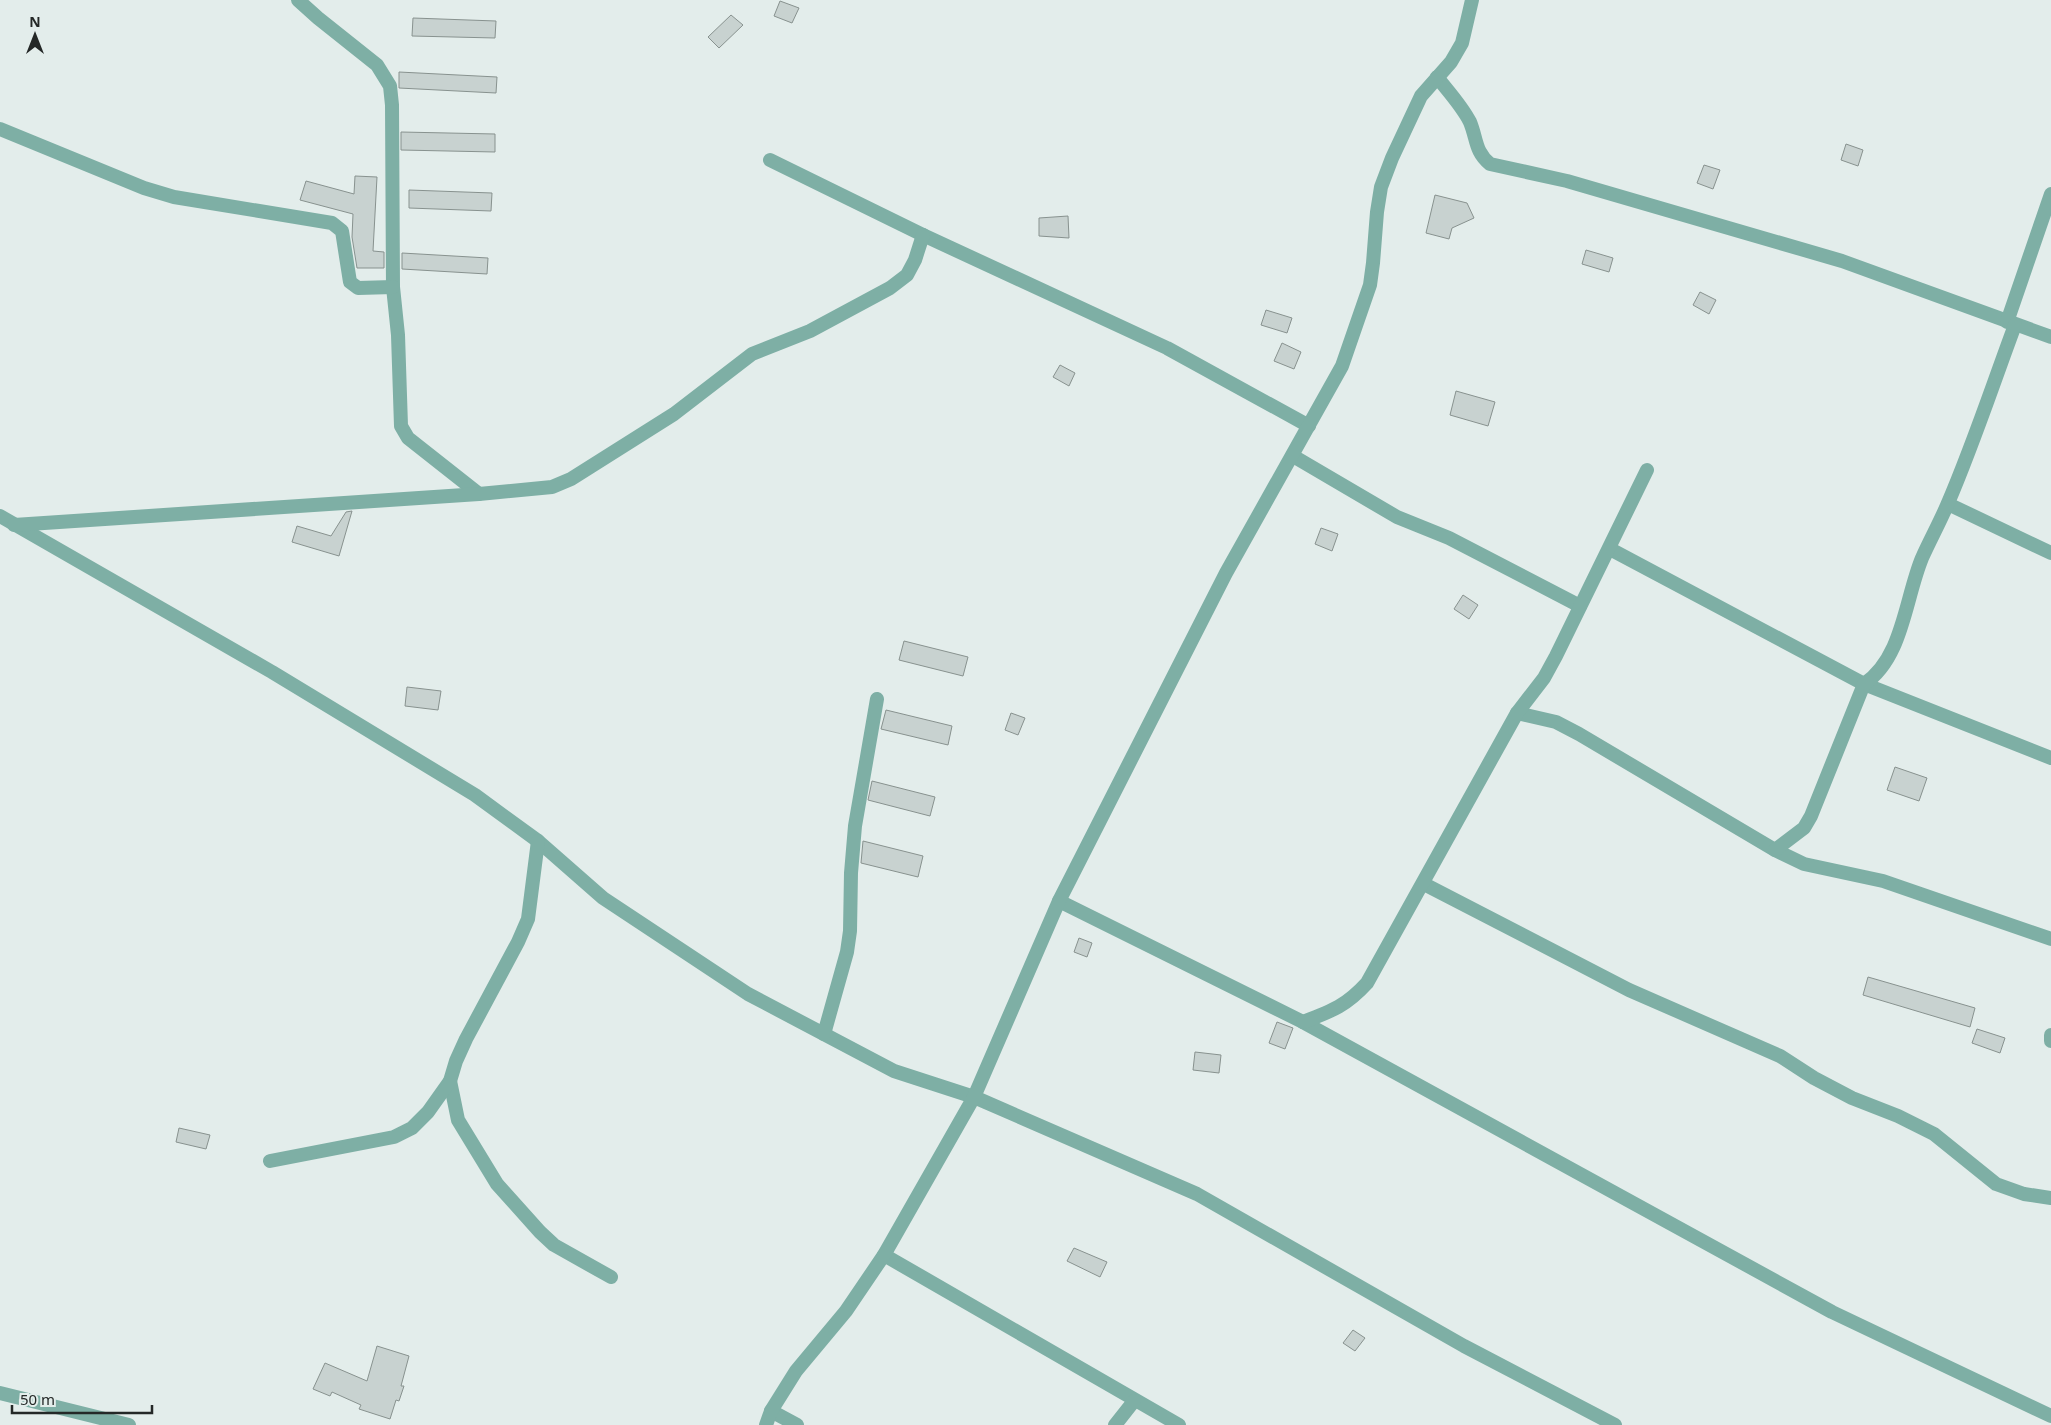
<svg xmlns="http://www.w3.org/2000/svg" width="2051" height="1425" font-family="'Noto Sans',sans-serif">
	<style>
		.building { fill: #c8d2d0; stroke: #88928f }
		.lines { fill: none; stroke-linecap: round; stroke-linejoin: round }
		.minor { stroke: #7eafa5; stroke-width: 14 }
	</style>
	<rect width="100%" height="100%" fill="#e3edeb"/>
	<g class="building">
		<polygon points="780,1 799,8 792,23 774,16"/>
		<polygon points="731,15 743,25 719,48 708,37"/>
		<polygon points="413,18 496,21 495,38 412,36"/>
		<polygon points="399,72 497,77 496,93 399,88"/>
		<polygon points="401,132 495,134 495,152 401,150"/>
		<polygon points="1846,144 1863,150 1858,166 1841,160"/>
		<polygon points="1704,165 1720,170 1713,189 1697,183"/>
		<polygon points="355,176 377,177 373,251 384,252 384,268 357,268 352,237 353,214 300,200 306,181 354,194"/>
		<polygon points="409,190 492,193 491,211 409,208"/>
		<polygon points="1435,195 1467,203 1474,218 1452,228 1449,239 1426,233"/>
		<polygon points="1068,216 1069,238 1039,236 1039,218"/>
		<polygon points="1586,250 1613,258 1609,272 1582,264"/>
		<polygon points="402,253 488,258 487,274 402,269"/>
		<polygon points="1700,292 1716,300 1709,314 1693,305"/>
		<polygon points="1266,310 1292,318 1287,333 1261,325"/>
		<polygon points="1282,343 1301,352 1294,369 1274,361"/>
		<polygon points="1060,365 1075,373 1069,386 1053,377"/>
		<polygon points="1456,391 1495,402 1488,426 1450,415"/>
		<polygon points="352,511 339,556 292,542 297,526 331,536 346,512"/>
		<polygon points="1321,528 1338,534 1332,551 1315,544"/>
		<polygon points="1463,595 1478,605 1469,619 1454,609"/>
		<polygon points="904,641 968,657 963,676 899,660"/>
		<polygon points="407,687 441,691 438,710 405,706"/>
		<polygon points="886,710 952,726 948,745 881,729"/>
		<polygon points="1011,713 1025,718 1018,735 1005,730"/>
		<polygon points="1895,767 1927,778 1919,801 1887,790"/>
		<polygon points="872,781 935,797 930,816 868,800"/>
		<polygon points="863,841 923,856 918,877 861,863"/>
		<polygon points="1079,938 1092,943 1087,957 1074,952"/>
		<polygon points="1868,977 1975,1008 1970,1027 1863,995"/>
		<polygon points="1277,1022 1293,1028 1285,1049 1269,1043"/>
		<polygon points="1977,1029 2005,1038 2000,1053 1972,1043"/>
		<polygon points="1195,1052 1221,1055 1219,1073 1193,1070"/>
		<polygon points="179,1128 210,1135 206,1149 176,1142"/>
		<polygon points="1074,1248 1107,1262 1100,1277 1067,1261"/>
		<polygon points="1353,1330 1365,1338 1355,1351 1343,1343"/>
		<polygon points="377,1346 409,1356 401,1386 404,1386 399,1401 396,1400 390,1419 359,1409 361,1405 332,1392 330,1396 313,1389 325,1363 367,1381"/>
	</g>
	<g class="lines">
		<g class="minor">
			<polyline points="298,0 318,18 377,65 390,86 392,105 393,287 398,335 401,426 408,438 479,494"/>
			<path d="M 1437,77 C 1448,91 1462,106 1470,122 C 1477,139 1475,152 1490,164 L 1567,181 L 1842,261 L 2051,337"/>
			<polyline points="0,129 144,188 174,197 332,223 342,231 350,282 358,288 393,287"/>
			<polyline points="770,160 923,235 1167,348 1309,426"/>
			<polyline points="2007,322 2051,194"/>
			<polyline points="1293,456 1397,517 1449,538 1580,606"/>
			<polyline points="1948,504 2051,553"/>
			<polyline points="0,516 272,672 475,795 538,841 603,898 748,994 894,1071 974,1097 1197,1194 1464,1346 1615,1425"/>
			<polyline points="14,525 479,494 552,487 571,479 674,414 752,354 810,331 890,288 907,275 915,260 923,235"/>
			<polyline points="1610,549 1864,684 2051,758"/>
			<polyline points="1517,713 1556,722 1579,734 1775,850 1804,864 1883,881 2051,939"/>
			<path d="M 1775,850 L 1804,828 L 1811,816 L 1864,684 C 1903,658 1905,599 1922,558 C 1930,540 1940,522 1948,503 C 1973,445 1993,384 2015,325"/>
			<polyline points="1424,884 1629,990 1780,1056 1814,1078 1852,1098 1898,1116 1934,1134 1996,1184 2024,1194 2051,1198"/>
			<polyline points="1059,901 1303,1022 1832,1312 2051,1416"/>
			<path d="M 1303,1022 C 1332,1011 1346,1006 1367,983 L 1517,713 L 1544,678 L 1556,656 L 1647,470"/>
			<polyline points="824,1034 847,952 850,931 851,873 855,826 877,699"/>
			<polyline points="2051,1035 2051,1041"/>
			<polyline points="450,1081 458,1120 497,1184 540,1232 554,1245 611,1277"/>
			<polyline points="270,1161 394,1137 412,1128 428,1112 450,1081 456,1061 466,1039 518,942 528,919 538,841"/>
			<polyline points="884,1255 1179,1425"/>
			<polyline points="0,1393 129,1425"/>
			<polyline points="771,1411 797,1425"/>
			<polyline points="766,1425 771,1411 796,1371 846,1311 884,1255 974,1097 1059,901 1226,573 1342,366 1370,285 1373,263 1377,212 1381,187 1392,158 1421,96 1451,62 1462,43 1472,0"/>
			<polyline points="1115,1425 1134,1401"/>
		</g>
	</g>
	<g transform="translate(35 35)" stroke="#e3edeb" stroke-width="4" paint-order="stroke">
	<path d="M0-4L9 19L0 12L-9 19Z" fill="#242827"/>
	<text y="-8" font-size="14" font-weight="bold" text-anchor="middle" fill="#242827">N</text>
	</g>
	<path d="M12 1405v8h140v-8" fill="none" stroke="#242827" stroke-width="2.5"/>
	<text x="20" y="1405" font-size="15" fill="#242827" stroke="#e3edeb" stroke-width="4" paint-order="stroke">50 m</text>
</svg>
